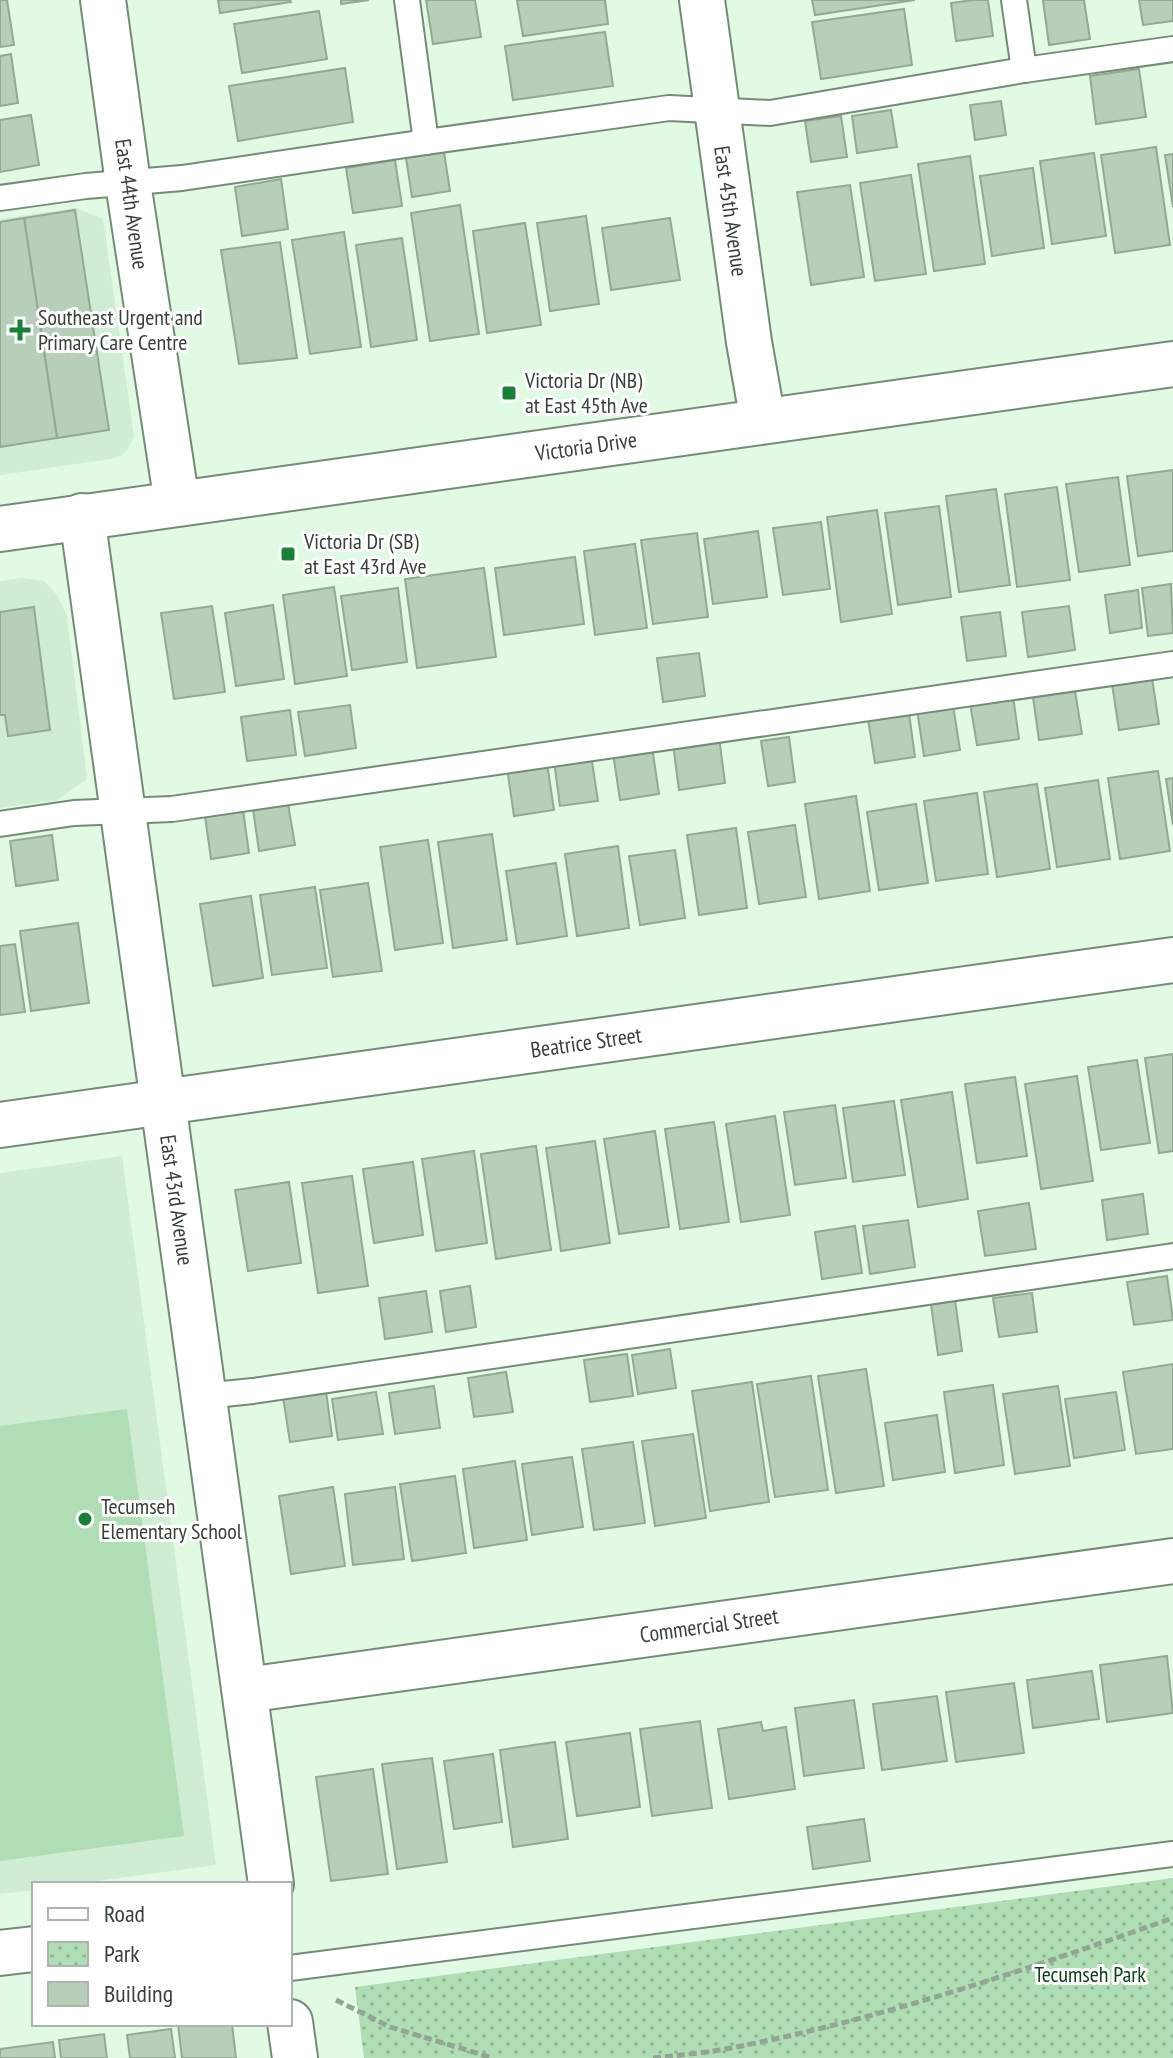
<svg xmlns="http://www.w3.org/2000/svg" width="1173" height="2058" font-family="'PT Sans Narrow',sans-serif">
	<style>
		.built { fill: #cfedd2 }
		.green { fill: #afddb4 }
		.park { fill: url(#park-dots) }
		.building { fill: #b7cfb9; stroke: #92a994; stroke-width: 2 }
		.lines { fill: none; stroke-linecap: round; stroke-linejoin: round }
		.lane-casing { stroke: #748b76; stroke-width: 28 }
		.street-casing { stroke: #748b76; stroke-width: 48 }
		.secondary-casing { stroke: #748b76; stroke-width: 48 }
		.path { stroke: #93a595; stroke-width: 5; stroke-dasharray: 8 4; stroke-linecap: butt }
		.lane { stroke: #fff; stroke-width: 24 }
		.street { stroke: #fff; stroke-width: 44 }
		.secondary { stroke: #fff; stroke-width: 44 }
		.poi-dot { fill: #198135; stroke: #fff; stroke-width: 3 }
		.labels { text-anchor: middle; stroke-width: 6; stroke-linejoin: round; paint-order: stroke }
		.street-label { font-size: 22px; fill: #364037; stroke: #fff }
		.poi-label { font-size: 22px; fill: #364037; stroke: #fff; text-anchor: start }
		.park-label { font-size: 22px; fill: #0d4119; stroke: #fff }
	</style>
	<defs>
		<pattern id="park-dots" width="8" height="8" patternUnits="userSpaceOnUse" patternTransform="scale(2)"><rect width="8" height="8" fill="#afddb4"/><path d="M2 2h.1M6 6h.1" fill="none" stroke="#8fb593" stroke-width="1.8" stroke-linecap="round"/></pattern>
	</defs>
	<rect width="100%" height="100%" fill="#e1fae3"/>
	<g class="built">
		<polygon points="76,208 103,219 134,436 128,449 122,455 111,459 0,475 0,219"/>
		<polygon points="23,578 44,581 57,595 67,616 87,779 57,800 0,808 0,581"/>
		<polygon points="122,1156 216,1865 75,1884 34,1884 34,1890 0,1894 0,1173"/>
	</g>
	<polygon class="green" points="127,1409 184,1836 0,1861 0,1426"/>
	<polygon class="park" points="1173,1878 1173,2058 364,2058 355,1987"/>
	<g class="building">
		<polygon points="0,0 7,0 14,45 0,47"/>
		<polygon points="218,0 290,0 291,2 220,13"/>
		<polygon points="341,0 369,0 341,4"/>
		<polygon points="426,0 475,0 481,37 433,44"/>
		<polygon points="517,0 605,0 608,24 523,36"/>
		<polygon points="812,0 915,0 815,15"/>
		<polygon points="973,0 988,0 993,36 956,41 951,3"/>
		<polygon points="1043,0 1084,0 1090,39 1049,45"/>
		<polygon points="1139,0 1173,0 1173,21 1143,25"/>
		<polygon points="904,9 912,65 821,79 812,22"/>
		<polygon points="319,11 327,59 242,73 234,24"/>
		<polygon points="605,32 613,86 513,100 505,46"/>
		<polygon points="11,54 18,103 0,106 0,56"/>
		<polygon points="345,68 353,122 238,141 229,86"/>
		<polygon points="1139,69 1146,117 1096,124 1090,76"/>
		<polygon points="1001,101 1006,135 975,140 970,105"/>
		<polygon points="891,110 897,147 857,153 852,116"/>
		<polygon points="31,115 39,165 0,172 0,120"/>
		<polygon points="841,116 847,157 811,162 805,121"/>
		<polygon points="1156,147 1170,245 1115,253 1101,155"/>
		<polygon points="444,152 450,191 412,197 406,158"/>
		<polygon points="1094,153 1106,236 1052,244 1040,161"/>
		<polygon points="1173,154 1173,207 1165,155"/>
		<polygon points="970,156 985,264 934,271 918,164"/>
		<polygon points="395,160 402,206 353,213 346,168"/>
		<polygon points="1033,168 1044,248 992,256 980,176"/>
		<polygon points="911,175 926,274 875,281 860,183"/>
		<polygon points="281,179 288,229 242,236 235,187"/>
		<polygon points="850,185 864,277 811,285 797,192"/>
		<polygon points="460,205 479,334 430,341 411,213"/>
		<polygon points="75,210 109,430 57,438 24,218"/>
		<polygon points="586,216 599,304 550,311 537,223"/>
		<polygon points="24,218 57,438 0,447 0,222"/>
		<polygon points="670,218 680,280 611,290 602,228"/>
		<polygon points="525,223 541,325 487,333 473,231"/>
		<polygon points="344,232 361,347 310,354 292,240"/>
		<polygon points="402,238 417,340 371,347 356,245"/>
		<polygon points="280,242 297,358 239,364 221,250"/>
		<polygon points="1173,470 1173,551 1138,556 1127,476"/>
		<polygon points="1118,477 1130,565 1079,572 1066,484"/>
		<polygon points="1057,487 1070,580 1017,587 1005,494"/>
		<polygon points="996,489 1010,585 959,592 946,496"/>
		<polygon points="939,506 951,597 898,605 885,513"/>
		<polygon points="877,510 892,614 841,622 827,517"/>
		<polygon points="821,522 830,589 783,595 773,528"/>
		<polygon points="758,531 767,597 713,604 704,539"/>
		<polygon points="697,533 708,617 653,624 641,540"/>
		<polygon points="635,544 647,628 595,635 584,551"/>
		<polygon points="575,557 584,624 504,635 495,568"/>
		<polygon points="484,568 496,657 417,668 405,579"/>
		<polygon points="1171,584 1173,633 1148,636 1142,588"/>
		<polygon points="334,587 347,676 295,684 283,595"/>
		<polygon points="398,588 407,662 352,670 341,596"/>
		<polygon points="1138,590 1142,628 1110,633 1105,595"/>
		<polygon points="273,605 284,679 236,686 225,613"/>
		<polygon points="212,606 225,692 174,699 161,613"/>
		<polygon points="1069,606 1075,650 1028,657 1022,612"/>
		<polygon points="34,607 50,730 8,736 5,715 0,715 0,612"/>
		<polygon points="1000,612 1006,656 967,661 961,617"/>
		<polygon points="699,653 705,696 663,702 657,658"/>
		<polygon points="1152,678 1159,724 1119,730 1112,684"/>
		<polygon points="1075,691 1082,734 1039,740 1033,697"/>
		<polygon points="1013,696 1019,739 977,745 970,703"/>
		<polygon points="350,705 356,748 305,756 298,712"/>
		<polygon points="953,705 960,750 924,756 917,710"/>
		<polygon points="290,710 296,755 247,761 241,717"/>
		<polygon points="909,713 915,757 875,763 868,719"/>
		<polygon points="719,737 725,783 679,790 673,744"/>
		<polygon points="789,737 795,782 768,786 761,741"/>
		<polygon points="652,747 659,794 620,800 613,753"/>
		<polygon points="591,755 598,801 560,806 554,761"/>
		<polygon points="547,763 554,810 514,816 507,768"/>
		<polygon points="1158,771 1170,851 1120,859 1108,778"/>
		<polygon points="1173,778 1173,825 1166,779"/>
		<polygon points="1098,780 1110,859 1057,867 1045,788"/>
		<polygon points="1037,784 1050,869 997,877 984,792"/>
		<polygon points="977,793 988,874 936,881 924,801"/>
		<polygon points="856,796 870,891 819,899 805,804"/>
		<polygon points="288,804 295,845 259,851 253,809"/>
		<polygon points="916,804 928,883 879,890 867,812"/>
		<polygon points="243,810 249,853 211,859 205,816"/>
		<polygon points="795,825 806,897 759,904 748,832"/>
		<polygon points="736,828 747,908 699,915 687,835"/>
		<polygon points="492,834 507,940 453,948 438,842"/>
		<polygon points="52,835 58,880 16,886 10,841"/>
		<polygon points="428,840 443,943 395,950 380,847"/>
		<polygon points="618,846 629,928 577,936 565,854"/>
		<polygon points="675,850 685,918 640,925 629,856"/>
		<polygon points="556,863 567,936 517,944 506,871"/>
		<polygon points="368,883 382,971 333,977 320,890"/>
		<polygon points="315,887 327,968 272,975 260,895"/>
		<polygon points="251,896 263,978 213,986 200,904"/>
		<polygon points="78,923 89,1003 31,1011 20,931"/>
		<polygon points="15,944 25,1012 0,1015 0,946"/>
		<polygon points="1173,1054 1173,1151 1159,1153 1145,1058"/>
		<polygon points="1137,1060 1150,1143 1101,1150 1088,1067"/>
		<polygon points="1077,1076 1093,1181 1041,1189 1025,1084"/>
		<polygon points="1015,1077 1027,1156 977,1163 965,1084"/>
		<polygon points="952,1092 968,1199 918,1207 901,1100"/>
		<polygon points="894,1101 905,1175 853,1182 843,1108"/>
		<polygon points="835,1105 846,1178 795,1185 784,1112"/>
		<polygon points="775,1116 790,1215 741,1222 726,1124"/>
		<polygon points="714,1122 729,1222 680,1229 665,1129"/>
		<polygon points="655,1131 669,1227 619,1234 604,1139"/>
		<polygon points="595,1141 610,1243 561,1251 546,1148"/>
		<polygon points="536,1146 551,1250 496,1259 481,1154"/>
		<polygon points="474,1151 487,1243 436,1251 422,1159"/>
		<polygon points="413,1162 423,1235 374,1243 363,1169"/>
		<polygon points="352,1176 368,1286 318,1293 302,1183"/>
		<polygon points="289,1182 301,1263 248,1271 235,1190"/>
		<polygon points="1143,1194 1148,1234 1107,1240 1102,1200"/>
		<polygon points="1029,1203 1036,1249 985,1256 978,1211"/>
		<polygon points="908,1220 915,1267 870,1274 863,1226"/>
		<polygon points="855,1226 862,1273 822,1279 815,1232"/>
		<polygon points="1167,1276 1173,1320 1134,1325 1127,1282"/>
		<polygon points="470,1286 476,1327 446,1332 440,1291"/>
		<polygon points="426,1291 432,1332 385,1339 379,1298"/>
		<polygon points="1032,1293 1037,1332 999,1337 993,1298"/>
		<polygon points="955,1300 962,1351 938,1355 931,1304"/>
		<polygon points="670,1349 676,1388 638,1394 632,1355"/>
		<polygon points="627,1354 633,1396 590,1402 584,1360"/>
		<polygon points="1173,1364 1173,1449 1136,1454 1123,1372"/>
		<polygon points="866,1369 884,1486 836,1493 818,1376"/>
		<polygon points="506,1372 513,1412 474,1417 468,1378"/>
		<polygon points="811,1376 828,1490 775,1497 757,1384"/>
		<polygon points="752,1382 769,1502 710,1511 692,1391"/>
		<polygon points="993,1385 1004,1465 955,1473 944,1392"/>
		<polygon points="434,1386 440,1428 395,1434 389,1393"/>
		<polygon points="1058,1386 1070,1466 1015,1474 1003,1394"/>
		<polygon points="326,1391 332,1436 290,1442 283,1397"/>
		<polygon points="376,1392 383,1434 338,1440 332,1399"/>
		<polygon points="1116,1392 1125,1450 1074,1458 1065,1399"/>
		<polygon points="937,1415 945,1472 893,1480 885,1423"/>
		<polygon points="693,1434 706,1518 655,1526 642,1441"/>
		<polygon points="633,1442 645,1523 594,1530 582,1449"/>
		<polygon points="572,1457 583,1527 532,1535 522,1464"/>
		<polygon points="515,1461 527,1540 474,1548 463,1469"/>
		<polygon points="455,1476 466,1553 412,1561 400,1484"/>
		<polygon points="333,1487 345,1566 291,1574 279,1496"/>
		<polygon points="395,1487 404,1559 353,1565 345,1494"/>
		<polygon points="1167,1656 1173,1713 1107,1722 1100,1665"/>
		<polygon points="1092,1671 1099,1719 1033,1728 1027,1680"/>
		<polygon points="1014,1683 1024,1753 956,1762 946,1692"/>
		<polygon points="937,1696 947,1761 882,1770 873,1704"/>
		<polygon points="854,1700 864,1768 804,1776 795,1708"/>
		<polygon points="700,1721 712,1808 652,1816 640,1729"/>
		<polygon points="761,1722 763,1731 786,1727 795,1789 729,1799 718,1729"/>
		<polygon points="630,1733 640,1807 577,1816 566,1742"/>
		<polygon points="555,1742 568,1839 513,1847 500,1750"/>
		<polygon points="493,1754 502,1822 454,1829 444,1761"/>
		<polygon points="432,1758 447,1862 397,1869 382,1764"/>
		<polygon points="373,1769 388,1874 331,1881 316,1777"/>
		<polygon points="864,1819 870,1861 813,1869 807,1827"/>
		<polygon points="178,2024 232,2024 236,2058 182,2058"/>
		<polygon points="171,2029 175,2058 130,2058 127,2035"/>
		<polygon points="104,2034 107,2058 61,2058 59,2040"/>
		<polygon points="53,2042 55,2058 0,2058 0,2049"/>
	</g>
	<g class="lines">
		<defs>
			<g id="lane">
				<polyline points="407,0 426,142"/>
				<polyline points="1014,0 1024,70"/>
				<polyline points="0,198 86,186 182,178 426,142 669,108 770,113 1024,70 1173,49"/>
				<polyline points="0,824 74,813 172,809 1173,664"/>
				<polyline points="204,1396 253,1391 1173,1256"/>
				<polyline points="290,1968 1173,1854"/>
			</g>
			<g id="street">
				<polyline points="103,0 128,183 177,503"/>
				<polyline points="702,0 749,342 763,421"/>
				<polyline points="82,516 271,1884"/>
				<polyline points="0,1125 1173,960"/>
				<polyline points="246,1690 1173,1561"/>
				<polyline points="0,1953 34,1949"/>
				<polyline points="290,2022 295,2058"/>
			</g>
			<polyline id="secondary" points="0,529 1173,364"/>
		</defs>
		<use href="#lane" class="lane-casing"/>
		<use href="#street" class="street-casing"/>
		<use href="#secondary" class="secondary-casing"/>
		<g class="path">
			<polyline points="336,2000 390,2027 493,2058"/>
			<path d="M 653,2058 C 679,2055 705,2053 731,2048 C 882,2019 1028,1969 1173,1918"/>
		</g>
		<use href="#lane" class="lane"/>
		<use href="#street" class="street"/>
		<use href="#secondary" class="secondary"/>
	</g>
	<g class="poi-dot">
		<path d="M16 318h8v8h8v8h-8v8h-8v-8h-8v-8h8z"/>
		<rect x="501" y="385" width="16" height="16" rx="4"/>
		<rect x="280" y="546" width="16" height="16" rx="4"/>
		<circle cx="85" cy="1519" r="8"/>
	</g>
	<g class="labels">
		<g class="street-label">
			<text transform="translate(132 204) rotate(82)" y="8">East 44th Avenue</text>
			<text transform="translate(731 211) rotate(82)" y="8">East 45th Avenue</text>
			<text transform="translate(586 446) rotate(-8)" y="8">Victoria Drive</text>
			<text transform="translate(586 1042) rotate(-8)" y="8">Beatrice Street</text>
			<text transform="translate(177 1200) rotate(82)" y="8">East 43rd Avenue</text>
			<text transform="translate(709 1625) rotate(-8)" y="8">Commercial Street</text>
		</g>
		<g class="poi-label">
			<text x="38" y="325">Southeast Urgent and<tspan x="38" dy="25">Primary Care Centre</tspan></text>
			<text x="525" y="388">Victoria Dr (NB)<tspan x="525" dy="25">at East 45th Ave</tspan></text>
			<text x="304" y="549">Victoria Dr (SB)<tspan x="304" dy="25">at East 43rd Ave</tspan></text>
			<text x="101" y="1514">Tecumseh<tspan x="101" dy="25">Elementary School</tspan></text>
		</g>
		<g class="park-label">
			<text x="1090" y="1982">Tecumseh Park</text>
		</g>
	</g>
	<rect x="32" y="1882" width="260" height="144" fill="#ffffff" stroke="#afb3af" stroke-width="2"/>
	<rect x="48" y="1908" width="40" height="12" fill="#ffffff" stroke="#afb3af" stroke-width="2"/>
	<text x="104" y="1922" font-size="24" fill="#364037">Road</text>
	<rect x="48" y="1942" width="40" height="24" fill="url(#park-dots)" stroke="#afb3af" stroke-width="2"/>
	<text x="104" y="1962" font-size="24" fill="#364037">Park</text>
	<rect x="48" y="1982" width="40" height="24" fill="#b7cfb9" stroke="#afb3af" stroke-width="2"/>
	<text x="104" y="2002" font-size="24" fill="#364037">Building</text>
</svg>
